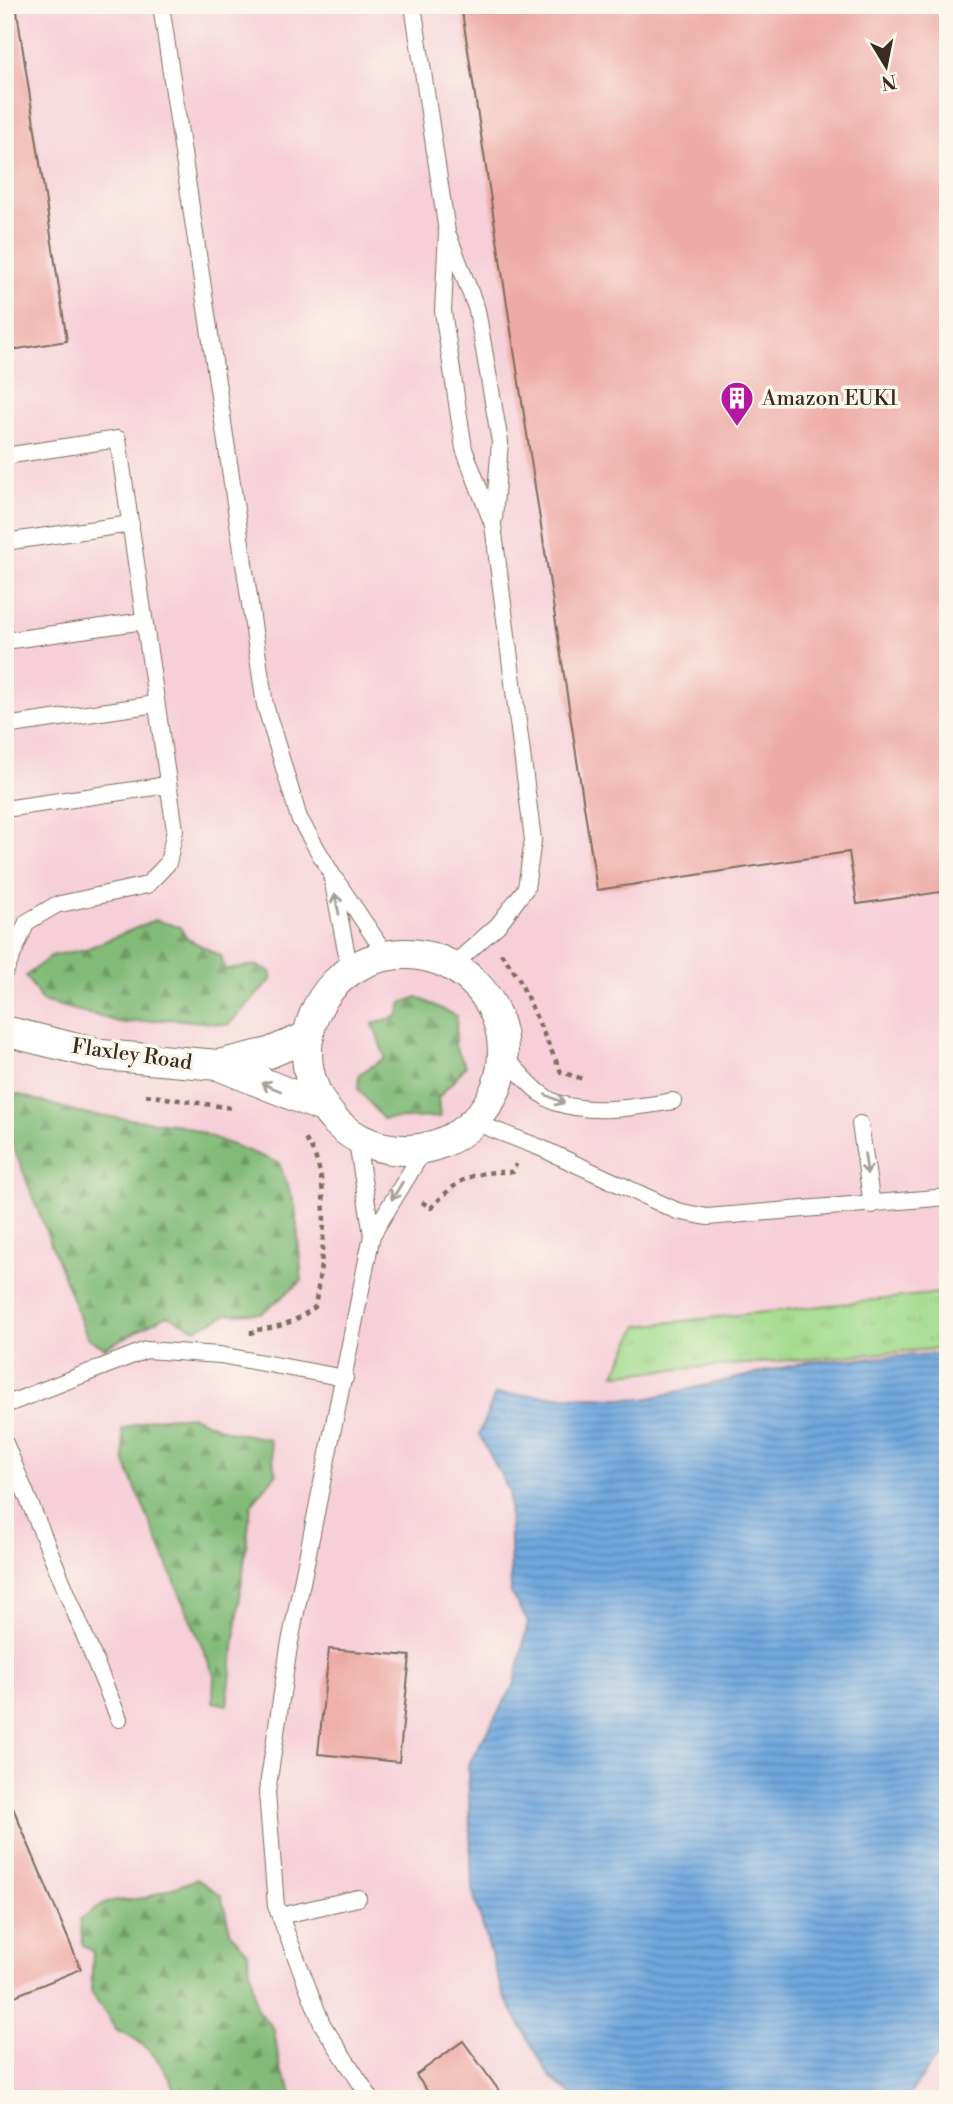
<svg xmlns="http://www.w3.org/2000/svg" width="953" height="2104" font-family="'Libre Bodoni',serif">
	<style>
		.built { fill: #f6cfd9 }
		.grass { fill: url(#grass-tufts); stroke: #6f8256; stroke-width: 2 }
		.forest { fill: url(#forest-firs); stroke: #5e724b; stroke-width: 2 }
		.water { fill: url(#water-rules); stroke: #56687e; stroke-width: 2 }
		.building { fill: #eeaaa6 }
		.lines { fill: none; stroke-linecap: round; stroke-linejoin: round }
		.service-casing { stroke: #7b6d5d; stroke-width: 18 }
		.minor-casing { stroke: #7b6d5d; stroke-width: 32 }
		.path { stroke: #7b6d5d; stroke-width: 4.5; stroke-dasharray: 5 5; stroke-linecap: butt }
		.service { stroke: #fff; stroke-width: 16 }
		.minor { stroke: #fff; stroke-width: 30 }
		.oneway { stroke: #a79f9a }
		.labels { text-anchor: middle; stroke-width: 7; stroke-linejoin: round; paint-order: stroke }
		.poi-label { font-size: 21px; fill: #3b2a1e; stroke: #fbf7ec; text-anchor: start }
		.street-label { font-size: 21px; fill: #3b2a1e; stroke: #fbf7ec }
	</style>
	<defs>
		<pattern id="grass-tufts" width="24" height="20" patternUnits="userSpaceOnUse" patternTransform="scale(1.75)"><rect width="24" height="20" fill="#a3db8d"/><path d="M3 7l-1-3M5 7V3M7 7l1-3M15 17l-1-3M17 17v-4M19 17l1-3" fill="none" stroke="#8dbc79"/></pattern>
		<pattern id="forest-firs" width="22" height="20" patternUnits="userSpaceOnUse" patternTransform="scale(1.75)"><rect width="22" height="20" fill="#82bb78"/><path d="M5 1l3.5 6h-7zM16 11l3.5 6h-7z" fill="#6c9862"/></pattern>
		<pattern id="water-rules" width="6" height="5" patternUnits="userSpaceOnUse" patternTransform="scale(1.75)"><rect width="6" height="5" fill="#70a7de"/><path d="M0 2.5h6" fill="none" stroke="#5d88b3"/></pattern>
	</defs>
	<rect width="100%" height="100%" fill="#fbf7ec"/>
	<filter id="ink" filterUnits="userSpaceOnUse"><feTurbulence type="fractalNoise" baseFrequency=".0143" numOctaves="2"/><feDisplacementMap in="SourceGraphic" scale="14" xChannelSelector="R" yChannelSelector="G"/><feConvolveMatrix kernelMatrix="1 2 1 2 8 2 1 2 1" color-interpolation-filters="sRGB"/></filter>
	<filter id="wash" filterUnits="userSpaceOnUse"><feTurbulence type="fractalNoise" baseFrequency=".00686" numOctaves="4" result="noise"/><feDisplacementMap in="SourceGraphic" scale="28" xChannelSelector="R" yChannelSelector="G"/><feGaussianBlur stdDeviation="1.57" result="paint"/><feColorMatrix in="noise" values="0 0 0 0 0 0 0 0 0 0 0 0 0 0 0 0 0 1.4 0 .05"/><feComposite in="paint" operator="in"/></filter>
	<g filter="url(#wash)">
		<rect width="100%" height="100%" fill="#f2ead2"/>
		<rect class="built" x="5" y="5" width="943" height="2094"/>
		<polygon class="grass" points="948,1292 948,1348 615,1374 638,1326"/>
		<g class="forest">
			<polygon points="155,920 180,927 188,939 221,956 225,970 256,965 271,972 271,980 228,1025 172,1019 123,1023 42,1001 26,976 51,956 86,949"/>
			<polygon points="417,997 457,1016 455,1046 466,1066 438,1098 440,1117 383,1119 358,1089 359,1074 385,1058 373,1024 398,1016 402,1003"/>
			<polygon points="16,1094 85,1114 181,1125 279,1163 295,1205 302,1281 262,1313 228,1314 196,1329 167,1315 105,1348 87,1337 5,1125"/>
			<polygon points="192,1416 227,1431 269,1439 276,1474 251,1505 227,1705 213,1702 214,1675 125,1463 122,1429 151,1419"/>
			<path d="M 197,1879 L 221,1895 L 231,1934 L 247,1951 L 257,2010 L 274,2029 L 280,2069 L 296,2099 L 179,2099 C 169,2071 147,2039 117,2031 L 91,1992 L 93,1952 L 83,1945 L 80,1919 L 106,1902 L 145,1898 Z"/>
		</g>
		<polygon class="water" points="948,1353 948,2042 906,2099 577,2099 550,2077 502,1992 472,1889 468,1765 515,1683 528,1622 511,1594 509,1491 479,1434 495,1394 645,1399 807,1362"/>
		<g id="blocks">
			<g class="building">
				<polygon points="5,5 16,5 67,341 5,351"/>
				<polygon points="461,5 948,5 948,891 857,904 849,852 597,890"/>
				<polygon points="329,1649 410,1656 399,1762 318,1754"/>
				<polygon points="5,1789 81,1969 5,2000"/>
				<polygon points="463,2041 505,2099 433,2099 416,2075"/>
			</g>
		</g>
	</g>
	<g filter="url(#ink)">
		<use href="#blocks" fill-opacity="0" stroke="#7b6d5d" stroke-width="2"/>
		<g class="lines">
			<defs>
				<g id="service">
					<polyline points="161,5 265,705 299,818 331,873"/>
					<polyline points="413,5 447,232 443,311 464,449 493,525 533,840 526,888 498,925 452,966"/>
					<polyline points="449,237 477,310 500,442 494,519"/>
					<polyline points="5,456 118,439 175,830 168,863 147,885 56,905 27,922 5,972"/>
					<polyline points="5,542 131,524"/>
					<polyline points="5,641 144,621"/>
					<polyline points="5,726 156,704"/>
					<polyline points="5,809 168,785"/>
					<polyline points="350,971 331,873 387,956"/>
					<path d="M 503,1055 C 518,1070 537,1096 557,1103 C 594,1115 636,1107 673,1101"/>
					<polyline points="474,1122 541,1148 677,1211 707,1217 948,1197"/>
					<polyline points="860,1124 872,1205"/>
					<polyline points="356,1136 372,1235"/>
					<polyline points="5,1405 146,1350 220,1355 345,1378"/>
					<polyline points="5,1443 119,1719"/>
					<polyline points="280,1916 358,1898"/>
					<polyline points="371,2099 322,2024 276,1906 267,1792 289,1647 372,1235 425,1148"/>
				</g>
				<g id="minor">
					<circle cx="405" cy="1052" r="98"/>
					<polyline points="5,1031 102,1055 218,1065 325,1108"/>
					<polyline points="218,1065 269,1053 309,1036"/>
				</g>
			</defs>
			<use href="#service" class="service-casing"/>
			<use href="#minor" class="minor-casing"/>
			<g class="path">
				<polyline points="501,953 518,977 561,1072 583,1079"/>
				<polyline points="146,1095 231,1108"/>
				<path d="M 422,1202 L 431,1208 C 460,1178 470,1171 513,1172 L 516,1164"/>
				<path d="M 252,1335 L 252,1330 C 277,1329 295,1322 315,1307 C 322,1264 336,1169 302,1136"/>
			</g>
			<use href="#service" class="service"/>
			<use href="#minor" class="minor"/>
		</g>
		<defs><path id="oneway-shaft" d="M-6 0H5M1.5-3L5.5 0L1.5 3" fill="none" stroke-width="1.6" stroke-linecap="round" stroke-linejoin="round" transform="scale(1.75)"/></defs>
		<g class="oneway">
			<use href="#oneway-shaft" transform="translate(337 904) rotate(-101)"/>
			<use href="#oneway-shaft" transform="translate(271 1087) rotate(-158)"/>
			<use href="#oneway-shaft" transform="translate(555 1099) rotate(24)"/>
			<use href="#oneway-shaft" transform="translate(866 1164) rotate(82)"/>
			<use href="#oneway-shaft" transform="translate(397 1191) rotate(122)"/>
		</g>
	</g>
	<defs>
		<symbol id="building-pin" viewBox="-11 -11 22 30"><path d="M0 17L-7.5 6A9.5 9.5 0 1 1 7.5 6Z" fill="#b5179e" stroke="#fbf7ec"/><path d="M-4-6H4V6H1V3H-1V6H-4ZM-2.5-4.3h1.7v1.8h-1.7ZM.8-4.3h1.7v1.8H.8ZM-2.5-1h1.7V.8h-1.7ZM.8-1h1.7V.8H.8Z" fill="#fff"/></symbol>
	</defs>
	<g fill-rule="evenodd">
		<use href="#building-pin" x="718" y="379" width="38" height="52"/>
	</g>
	<g class="labels">
		<g class="poi-label">
			<text x="762" y="405">Amazon EUK1</text>
		</g>
		<g class="street-label">
			<text transform="translate(132 1054) rotate(8)" y="7">Flaxley Road</text>
		</g>
	</g>
	<rect width="953" height="2104" fill="none" stroke="#fbf7ec" stroke-width="28"/>
	<g transform="translate(886 66) rotate(170)" stroke="#fbf7ec" stroke-width="5" paint-order="stroke">
	<path d="M0-5L12 26L0 18L-12 26Z" fill="#3b2a1e"/>
	<text y="-10" font-size="19" font-weight="bold" text-anchor="middle" fill="#3b2a1e">N</text>
	</g>
</svg>
